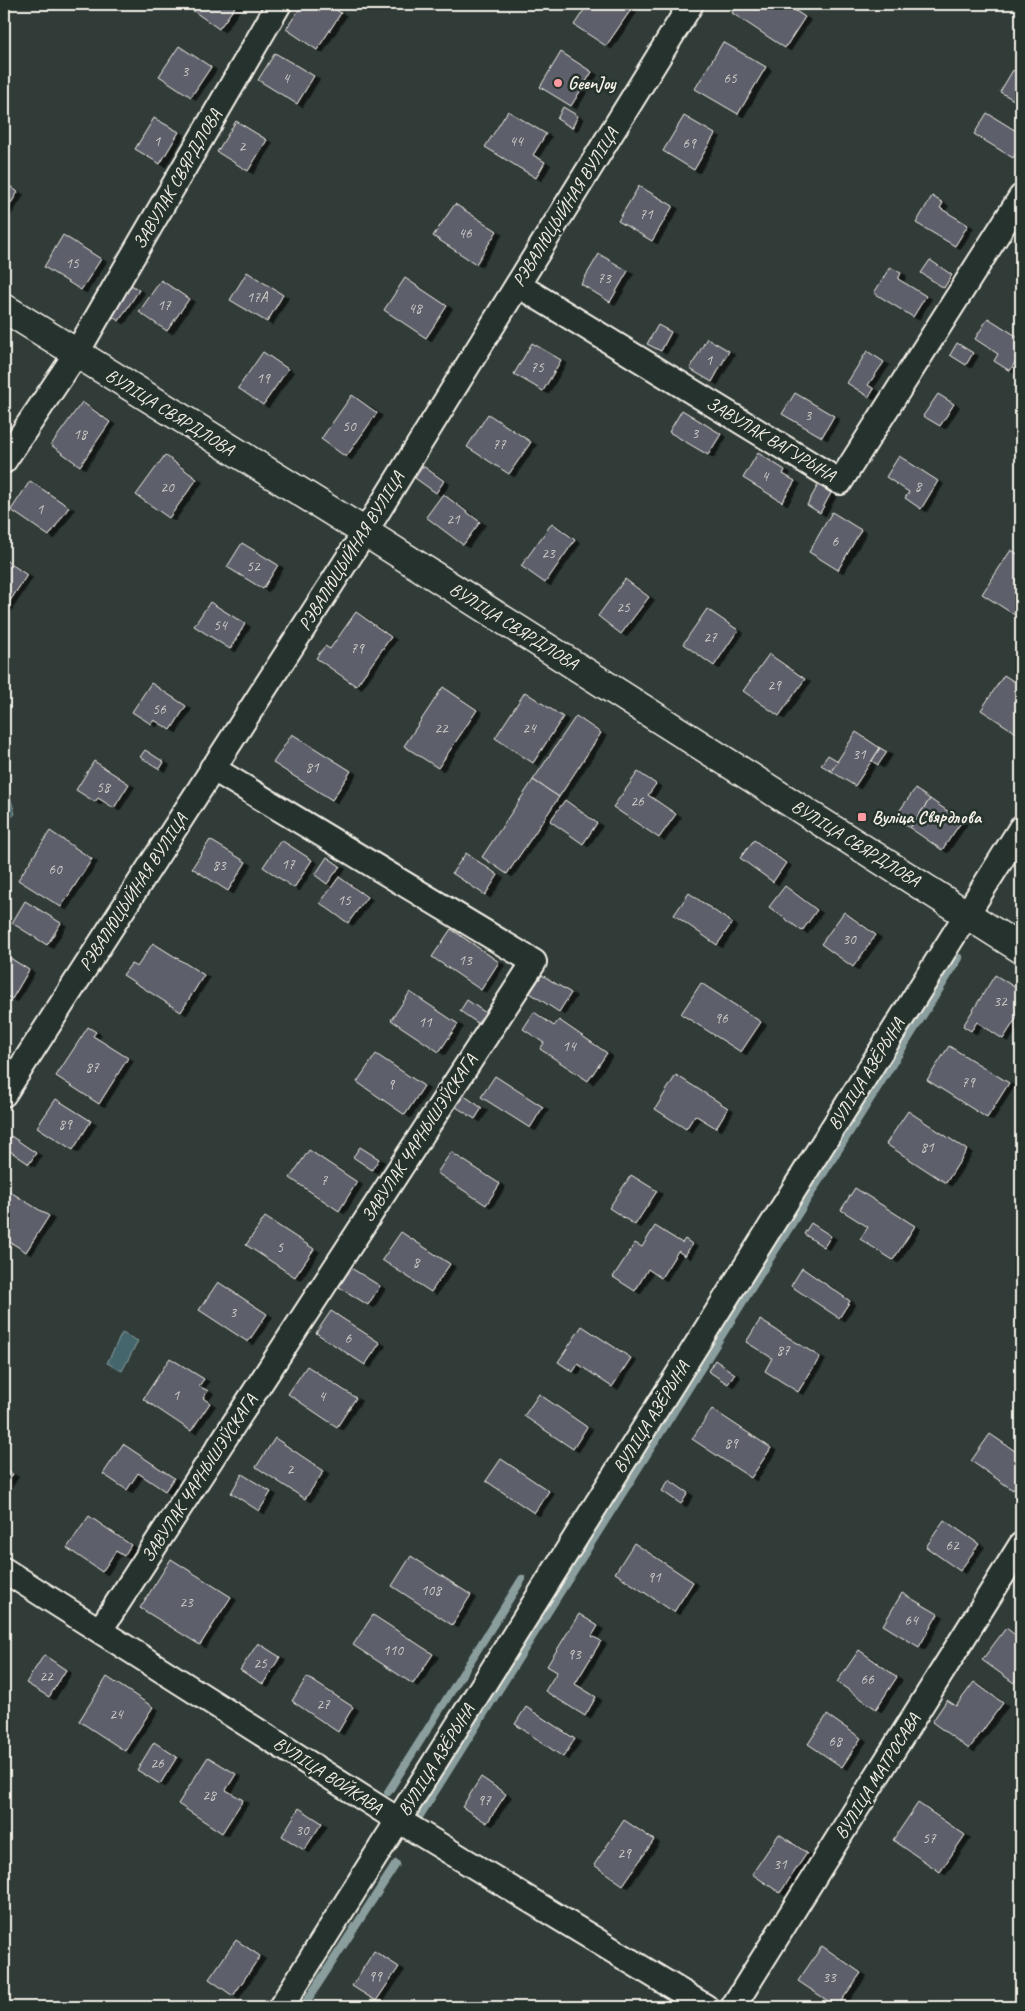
<svg xmlns="http://www.w3.org/2000/svg" width="1025" height="2011" font-family="Caveat,sans-serif">
	<style>
		.water { fill: #45666c; stroke: #8b9e9e }
		.lines { fill: none; stroke-linecap: round; stroke-linejoin: round }
		.stream { stroke: #8b9e9e; stroke-width: 8 }
		.building { fill: #5d5e6b; stroke: #f4f1e8; filter: url(#shadow) }
		.minor-casing { stroke: #f4f1e8; stroke-width: 28 }
		.secondary-casing { stroke: #f4f1e8; stroke-width: 31 }
		.minor { stroke: #26332d; stroke-width: 24 }
		.secondary { stroke: #26332d; stroke-width: 28 }
		.poi-dot { fill: #ff9aa2; stroke: #26332d; stroke-width: 2 }
		.labels { text-anchor: middle; stroke-width: 5; stroke-linejoin: round; paint-order: stroke }
		.number-label { font-size: 15px; fill: #ceccc9 }
		.poi-label { font-size: 18px; font-weight: bold; fill: #f4f1e8; stroke: #26332d; text-anchor: start }
		.street-label { font-size: 18px; fill: #f4f1e8; stroke: #26332d }
	</style>
	<defs>
		<filter id="shadow"><feDropShadow dx="5.5" dy="3" stdDeviation="0" flood-color="#0009"/></filter>
	</defs>
	<rect width="100%" height="100%" fill="#313c39"/>
	<filter id="ink" filterUnits="userSpaceOnUse"><feTurbulence type="fractalNoise" baseFrequency=".02" numOctaves="2"/><feDisplacementMap in="SourceGraphic" scale="10" xChannelSelector="R" yChannelSelector="G"/><feConvolveMatrix kernelMatrix="1 2 1 2 8 2 1 2 1" color-interpolation-filters="sRGB"/></filter>
	<g filter="url(#ink)">
		<g class="water">
			<polygon points="4,793 9,793 15,814 4,823"/>
			<polygon points="122,1333 138,1341 122,1371 107,1363"/>
		</g>
		<g class="lines">
			<g class="stream">
				<polyline points="388,1792 522,1579"/>
				<polyline points="419,1817 959,958"/>
				<polyline points="303,2007 396,1864"/>
			</g>
		</g>
		<g class="building">
			<polygon points="197,4 237,4 219,29 192,10"/>
			<polygon points="303,4 327,4 341,13 317,50 286,29"/>
			<polygon points="588,4 626,4 632,8 606,46 574,25"/>
			<polygon points="737,4 746,4 756,10 760,4 785,4 805,17 785,48 732,13"/>
			<polygon points="723,42 766,67 738,114 695,89"/>
			<polygon points="179,46 211,67 191,97 159,76"/>
			<polygon points="561,52 592,72 571,106 540,87"/>
			<polygon points="275,53 314,76 297,104 258,80"/>
			<polygon points="1013,70 1021,76 1021,104 1000,92"/>
			<polygon points="563,107 578,116 572,128 557,119"/>
			<polygon points="508,111 546,134 533,155 545,162 536,178 485,147"/>
			<polygon points="987,113 1021,134 1021,145 1013,158 974,134"/>
			<polygon points="684,116 715,134 694,170 663,151"/>
			<polygon points="154,118 179,132 160,164 135,149"/>
			<polygon points="236,121 267,140 248,171 217,152"/>
			<polygon points="4,182 18,192 4,214"/>
			<polygon points="639,186 673,206 652,241 618,221"/>
			<polygon points="932,196 943,203 940,208 968,225 955,246 916,223"/>
			<polygon points="455,204 497,231 476,264 433,236"/>
			<polygon points="63,235 101,259 81,290 44,267"/>
			<polygon points="599,254 628,271 610,302 581,284"/>
			<polygon points="930,260 952,275 944,288 921,273"/>
			<polygon points="890,267 901,273 898,279 926,296 913,317 874,293"/>
			<polygon points="247,272 283,295 267,322 230,300"/>
			<polygon points="405,278 447,306 426,338 384,310"/>
			<polygon points="161,280 189,299 167,331 139,312"/>
			<polygon points="125,281 139,290 119,321 105,312"/>
			<polygon points="988,318 1021,339 1021,352 1010,371 994,361 998,354 975,339"/>
			<polygon points="658,325 671,332 661,351 647,344"/>
			<polygon points="707,338 729,351 712,382 690,369"/>
			<polygon points="532,343 561,360 543,391 514,374"/>
			<polygon points="957,343 973,353 966,365 950,355"/>
			<polygon points="867,351 884,362 868,385 874,389 869,397 847,383"/>
			<polygon points="263,352 288,369 263,405 238,388"/>
			<polygon points="795,393 834,416 822,437 782,414"/>
			<polygon points="938,394 954,404 940,426 923,416"/>
			<polygon points="352,395 377,413 346,457 321,439"/>
			<polygon points="82,402 110,422 80,466 51,445"/>
			<polygon points="682,410 721,434 708,455 669,432"/>
			<polygon points="488,414 531,442 509,474 467,447"/>
			<polygon points="758,453 785,470 783,474 795,481 782,502 743,478"/>
			<polygon points="165,455 197,479 169,518 136,495"/>
			<polygon points="899,456 938,481 921,509 905,498 909,492 886,477"/>
			<polygon points="423,466 444,481 436,493 415,478"/>
			<polygon points="30,481 69,507 49,536 11,510"/>
			<polygon points="818,485 831,493 820,513 807,505"/>
			<polygon points="443,494 480,522 463,545 426,517"/>
			<polygon points="832,512 861,530 838,570 809,552"/>
			<polygon points="552,523 575,540 545,583 521,566"/>
			<polygon points="242,543 278,565 263,589 227,567"/>
			<polygon points="1011,550 1021,556 1021,619 982,594"/>
			<polygon points="4,559 27,575 4,610"/>
			<polygon points="625,579 649,597 621,634 598,616"/>
			<polygon points="210,602 245,624 230,649 194,626"/>
			<polygon points="707,609 738,630 714,666 683,644"/>
			<polygon points="356,612 391,637 356,686 316,658 325,646 330,649"/>
			<polygon points="769,654 805,679 779,716 743,691"/>
			<polygon points="1004,675 1021,686 1021,736 981,710"/>
			<polygon points="151,683 186,706 171,730 154,720 151,724 132,712"/>
			<polygon points="443,687 477,710 438,768 404,746"/>
			<polygon points="525,692 563,717 533,763 495,738"/>
			<polygon points="576,716 601,733 559,797 533,780"/>
			<polygon points="856,732 880,748 855,786 831,771"/>
			<polygon points="292,734 351,771 332,800 273,763"/>
			<polygon points="880,748 887,752 878,765 872,761"/>
			<polygon points="145,750 164,762 160,769 140,757"/>
			<polygon points="828,755 838,761 831,771 821,765"/>
			<polygon points="94,761 129,784 114,808 98,798 95,802 76,790"/>
			<polygon points="638,772 656,784 648,795 676,814 659,838 613,807"/>
			<polygon points="533,780 559,797 507,874 482,857"/>
			<polygon points="915,789 930,799 910,828 895,817"/>
			<polygon points="930,799 962,821 942,850 910,828"/>
			<polygon points="565,800 597,823 583,844 550,821"/>
			<polygon points="50,831 92,859 61,907 18,880"/>
			<polygon points="210,840 246,862 228,891 192,868"/>
			<polygon points="281,840 312,860 294,888 263,867"/>
			<polygon points="754,840 786,863 773,882 740,858"/>
			<polygon points="466,853 498,875 485,895 452,873"/>
			<polygon points="327,857 340,866 327,884 315,875"/>
			<polygon points="339,877 367,897 348,923 320,903"/>
			<polygon points="785,886 817,910 802,931 769,907"/>
			<polygon points="689,893 732,923 717,945 674,915"/>
			<polygon points="25,901 61,923 47,945 12,923"/>
			<polygon points="844,912 876,935 853,967 821,944"/>
			<polygon points="451,929 499,962 481,990 432,957"/>
			<polygon points="153,943 204,975 181,1012 123,975 131,964 137,967"/>
			<polygon points="4,954 29,970 12,999 4,995"/>
			<polygon points="542,975 571,993 559,1012 530,993"/>
			<polygon points="995,975 1021,991 1021,1011 1003,1039 977,1022 971,1031 963,1026"/>
			<polygon points="701,983 761,1022 741,1052 681,1014"/>
			<polygon points="410,992 458,1024 439,1052 391,1020"/>
			<polygon points="467,1000 486,1013 479,1024 460,1011"/>
			<polygon points="534,1012 554,1026 559,1020 607,1053 588,1081 540,1049 544,1043 523,1029"/>
			<polygon points="88,1027 96,1032 93,1036 128,1058 99,1104 56,1076"/>
			<polygon points="949,1046 1009,1083 987,1118 927,1080"/>
			<polygon points="376,1054 424,1086 405,1115 357,1082"/>
			<polygon points="676,1075 728,1108 716,1128 695,1115 686,1129 655,1109"/>
			<polygon points="495,1076 543,1107 530,1128 481,1097"/>
			<polygon points="463,1095 482,1108 475,1119 456,1107"/>
			<polygon points="56,1099 91,1121 73,1150 37,1127"/>
			<polygon points="908,1111 967,1150 946,1183 886,1144"/>
			<polygon points="11,1136 36,1153 29,1164 4,1147"/>
			<polygon points="360,1147 379,1159 372,1170 353,1157"/>
			<polygon points="309,1150 357,1182 339,1211 290,1178"/>
			<polygon points="451,1152 500,1184 486,1205 437,1173"/>
			<polygon points="631,1175 657,1191 635,1225 609,1208"/>
			<polygon points="4,1188 49,1216 26,1252 4,1238"/>
			<polygon points="855,1188 915,1226 893,1260 860,1239 868,1227 841,1210"/>
			<polygon points="265,1217 314,1249 295,1277 246,1245"/>
			<polygon points="811,1223 831,1236 824,1247 804,1234"/>
			<polygon points="655,1226 682,1243 685,1239 692,1244 685,1256 678,1251 661,1278 648,1269 635,1291 613,1277 635,1243 642,1247"/>
			<polygon points="401,1232 450,1264 431,1292 382,1260"/>
			<polygon points="351,1268 380,1286 368,1305 339,1287"/>
			<polygon points="802,1268 850,1301 839,1318 791,1286"/>
			<polygon points="218,1282 267,1314 248,1342 199,1310"/>
			<polygon points="331,1311 380,1343 365,1365 316,1333"/>
			<polygon points="760,1320 820,1357 798,1392 765,1371 772,1358 746,1342"/>
			<polygon points="582,1326 631,1358 612,1387 578,1364 573,1372 558,1362"/>
			<polygon points="170,1358 204,1379 199,1386 208,1391 203,1398 210,1403 191,1431 143,1399"/>
			<polygon points="715,1360 735,1374 728,1384 708,1371"/>
			<polygon points="307,1366 356,1398 337,1427 288,1394"/>
			<polygon points="1021,1383 1021,1393 1016,1390"/>
			<polygon points="539,1394 587,1427 573,1449 524,1416"/>
			<polygon points="712,1409 771,1448 751,1478 692,1439"/>
			<polygon points="990,1434 1021,1455 1021,1478 1013,1490 971,1461"/>
			<polygon points="275,1438 324,1471 305,1499 256,1467"/>
			<polygon points="123,1444 174,1478 165,1491 138,1473 127,1490 103,1474"/>
			<polygon points="501,1459 549,1491 534,1513 486,1481"/>
			<polygon points="4,1469 13,1474 4,1488"/>
			<polygon points="242,1474 271,1492 259,1511 231,1493"/>
			<polygon points="669,1480 688,1493 681,1504 662,1491"/>
			<polygon points="89,1516 131,1545 124,1556 116,1551 102,1572 67,1548"/>
			<polygon points="944,1520 979,1544 960,1571 926,1547"/>
			<polygon points="634,1543 693,1582 674,1612 615,1573"/>
			<polygon points="411,1556 471,1595 452,1625 392,1586"/>
			<polygon points="171,1559 231,1597 200,1645 140,1608"/>
			<polygon points="902,1593 938,1614 919,1647 883,1625"/>
			<polygon points="579,1614 598,1626 592,1636 601,1641 575,1684 596,1697 585,1716 545,1691 557,1672 547,1666"/>
			<polygon points="373,1615 433,1654 413,1684 353,1645"/>
			<polygon points="1006,1628 1021,1639 1021,1674 1014,1683 982,1660"/>
			<polygon points="258,1643 280,1657 263,1684 240,1670"/>
			<polygon points="859,1650 897,1677 876,1709 837,1682"/>
			<polygon points="44,1655 66,1670 49,1697 26,1683"/>
			<polygon points="107,1677 153,1707 125,1751 79,1721"/>
			<polygon points="307,1677 353,1707 338,1732 292,1701"/>
			<polygon points="974,1682 1003,1703 969,1749 932,1722 947,1700 956,1706"/>
			<polygon points="526,1707 575,1739 563,1757 515,1724"/>
			<polygon points="827,1715 861,1738 842,1767 808,1744"/>
			<polygon points="154,1742 177,1757 160,1784 137,1770"/>
			<polygon points="208,1757 236,1774 226,1790 243,1800 222,1833 178,1804"/>
			<polygon points="481,1777 506,1794 487,1823 462,1807"/>
			<polygon points="918,1803 965,1835 940,1872 893,1840"/>
			<polygon points="299,1808 322,1823 304,1850 282,1836"/>
			<polygon points="624,1820 654,1840 623,1885 594,1865"/>
			<polygon points="779,1834 807,1853 780,1893 752,1874"/>
			<polygon points="236,1940 260,1956 233,1996 209,1979"/>
			<polygon points="822,1946 861,1973 837,2007 798,1981"/>
			<polygon points="374,1951 399,1967 376,2001 352,1986"/>
		</g>
		<g class="lines">
			<defs>
				<g id="minor">
					<polyline points="518,285 840,482 1021,197"/>
					<polyline points="4,461 76,354 279,4"/>
					<polyline points="4,1094 365,532 691,4"/>
					<polyline points="4,1570 398,1820 706,2007"/>
					<polyline points="100,1630 534,962 212,768"/>
					<polyline points="281,2007 1021,828"/>
					<polyline points="733,2007 1021,1545"/>
				</g>
				<polyline id="secondary" points="4,308 365,532 1021,949"/>
			</defs>
			<use href="#minor" class="minor-casing"/>
			<use href="#secondary" class="secondary-casing"/>
			<use href="#minor" class="minor"/>
			<use href="#secondary" class="secondary"/>
		</g>
	</g>
	<g class="poi-dot">
		<circle cx="558" cy="83" r="5"/>
		<rect x="857" y="812" width="10" height="10" rx="2.5"/>
	</g>
	<g class="labels">
		<g class="number-label">
			<text x="185" y="76">3</text>
			<text x="286" y="83">4</text>
			<text x="730" y="83">65</text>
			<text x="157" y="146">1</text>
			<text x="516" y="146">44</text>
			<text x="689" y="148">69</text>
			<text x="242" y="151">2</text>
			<text x="646" y="219">71</text>
			<text x="465" y="238">46</text>
			<text x="72" y="268">15</text>
			<text x="604" y="283">73</text>
			<text x="257" y="302">17А</text>
			<text x="164" y="310">17</text>
			<text x="415" y="313">48</text>
			<text x="709" y="365">1</text>
			<text x="537" y="372">75</text>
			<text x="263" y="383">19</text>
			<text x="808" y="420">3</text>
			<text x="349" y="431">50</text>
			<text x="695" y="438">3</text>
			<text x="80" y="439">18</text>
			<text x="499" y="449">77</text>
			<text x="765" y="481">4</text>
			<text x="918" y="491">8</text>
			<text x="167" y="492">20</text>
			<text x="40" y="514">1</text>
			<text x="453" y="524">21</text>
			<text x="835" y="546">6</text>
			<text x="548" y="558">23</text>
			<text x="253" y="571">52</text>
			<text x="623" y="612">25</text>
			<text x="220" y="630">54</text>
			<text x="710" y="642">27</text>
			<text x="357" y="653">79</text>
			<text x="774" y="690">29</text>
			<text x="159" y="714">56</text>
			<text x="441" y="733">22</text>
			<text x="529" y="733">24</text>
			<text x="859" y="759">31</text>
			<text x="312" y="772">81</text>
			<text x="103" y="792">58</text>
			<text x="637" y="806">26</text>
			<text x="288" y="869">17</text>
			<text x="219" y="870">83</text>
			<text x="55" y="874">60</text>
			<text x="344" y="905">15</text>
			<text x="849" y="944">30</text>
			<text x="465" y="965">13</text>
			<text x="1000" y="1006">32</text>
			<text x="721" y="1023">96</text>
			<text x="425" y="1027">11</text>
			<text x="569" y="1051">14</text>
			<text x="92" y="1072">87</text>
			<text x="968" y="1087">79</text>
			<text x="391" y="1089">9</text>
			<text x="65" y="1129">89</text>
			<text x="927" y="1152">81</text>
			<text x="324" y="1185">7</text>
			<text x="280" y="1252">5</text>
			<text x="416" y="1267">8</text>
			<text x="233" y="1317">3</text>
			<text x="348" y="1343">6</text>
			<text x="783" y="1355">87</text>
			<text x="176" y="1400">1</text>
			<text x="322" y="1401">4</text>
			<text x="731" y="1448">89</text>
			<text x="290" y="1474">2</text>
			<text x="952" y="1550">62</text>
			<text x="654" y="1582">91</text>
			<text x="431" y="1595">108</text>
			<text x="186" y="1607">23</text>
			<text x="911" y="1625">64</text>
			<text x="393" y="1655">110</text>
			<text x="574" y="1659">93</text>
			<text x="260" y="1668">25</text>
			<text x="46" y="1681">22</text>
			<text x="867" y="1684">66</text>
			<text x="323" y="1709">27</text>
			<text x="116" y="1719">24</text>
			<text x="835" y="1746">68</text>
			<text x="157" y="1768">26</text>
			<text x="209" y="1800">28</text>
			<text x="484" y="1805">97</text>
			<text x="302" y="1835">30</text>
			<text x="929" y="1843">57</text>
			<text x="624" y="1858">29</text>
			<text x="780" y="1869">31</text>
			<text x="375" y="1981">99</text>
			<text x="829" y="1982">33</text>
		</g>
		<g class="poi-label">
			<text x="568" y="89">GeenJoy</text>
			<text x="872" y="823">Вуліца Свярдлова</text>
		</g>
		<g class="street-label">
			<text transform="translate(177 179) rotate(-60)" y="6">ЗАВУЛАК СВЯРДЛОВА</text>
			<text transform="translate(565 207) rotate(-58)" y="6">РЭВАЛЮЦЫЙНАЯ ВУЛІЦА</text>
			<text transform="translate(170 412) rotate(32)" y="6">ВУЛІЦА СВЯРДЛОВА</text>
			<text transform="translate(771 439) rotate(31)" y="6">ЗАВУЛАК ВАГУРЫНА</text>
			<text transform="translate(351 551) rotate(-58)" y="6">РЭВАЛЮЦЫЙНАЯ ВУЛІЦА</text>
			<text transform="translate(514 626) rotate(32)" y="6">ВУЛІЦА СВЯРДЛОВА</text>
			<text transform="translate(856 843) rotate(32)" y="6">ВУЛІЦА СВЯРДЛОВА</text>
			<text transform="translate(133 892) rotate(-57)" y="6">РЭВАЛЮЦЫЙНАЯ ВУЛІЦА</text>
			<text transform="translate(866 1074) rotate(-58)" y="6">ВУЛІЦА АЗЁРЫНА</text>
			<text transform="translate(419 1138) rotate(-57)" y="6">ЗАВУЛАК ЧАРНЫШЭЎСКАГА</text>
			<text transform="translate(651 1417) rotate(-58)" y="6">ВУЛІЦА АЗЁРЫНА</text>
			<text transform="translate(199 1478) rotate(-57)" y="6">ЗАВУЛАК ЧАРНЫШЭЎСКАГА</text>
			<text transform="translate(436 1760) rotate(-58)" y="6">ВУЛІЦА АЗЁРЫНА</text>
			<text transform="translate(328 1775) rotate(33)" y="6">ВУЛІЦА ВОЙКАВА</text>
			<text transform="translate(877 1776) rotate(-58)" y="6">ВУЛІЦА МАТРОСАВА</text>
		</g>
	</g>
	<rect width="1025" height="2011" fill="none" stroke="#26332d" stroke-width="20"/>
	<rect x="10" y="10" width="1005" height="1991" fill="none" stroke="#f4f1e8" stroke-width="2" filter="url(#ink)"/>
</svg>
